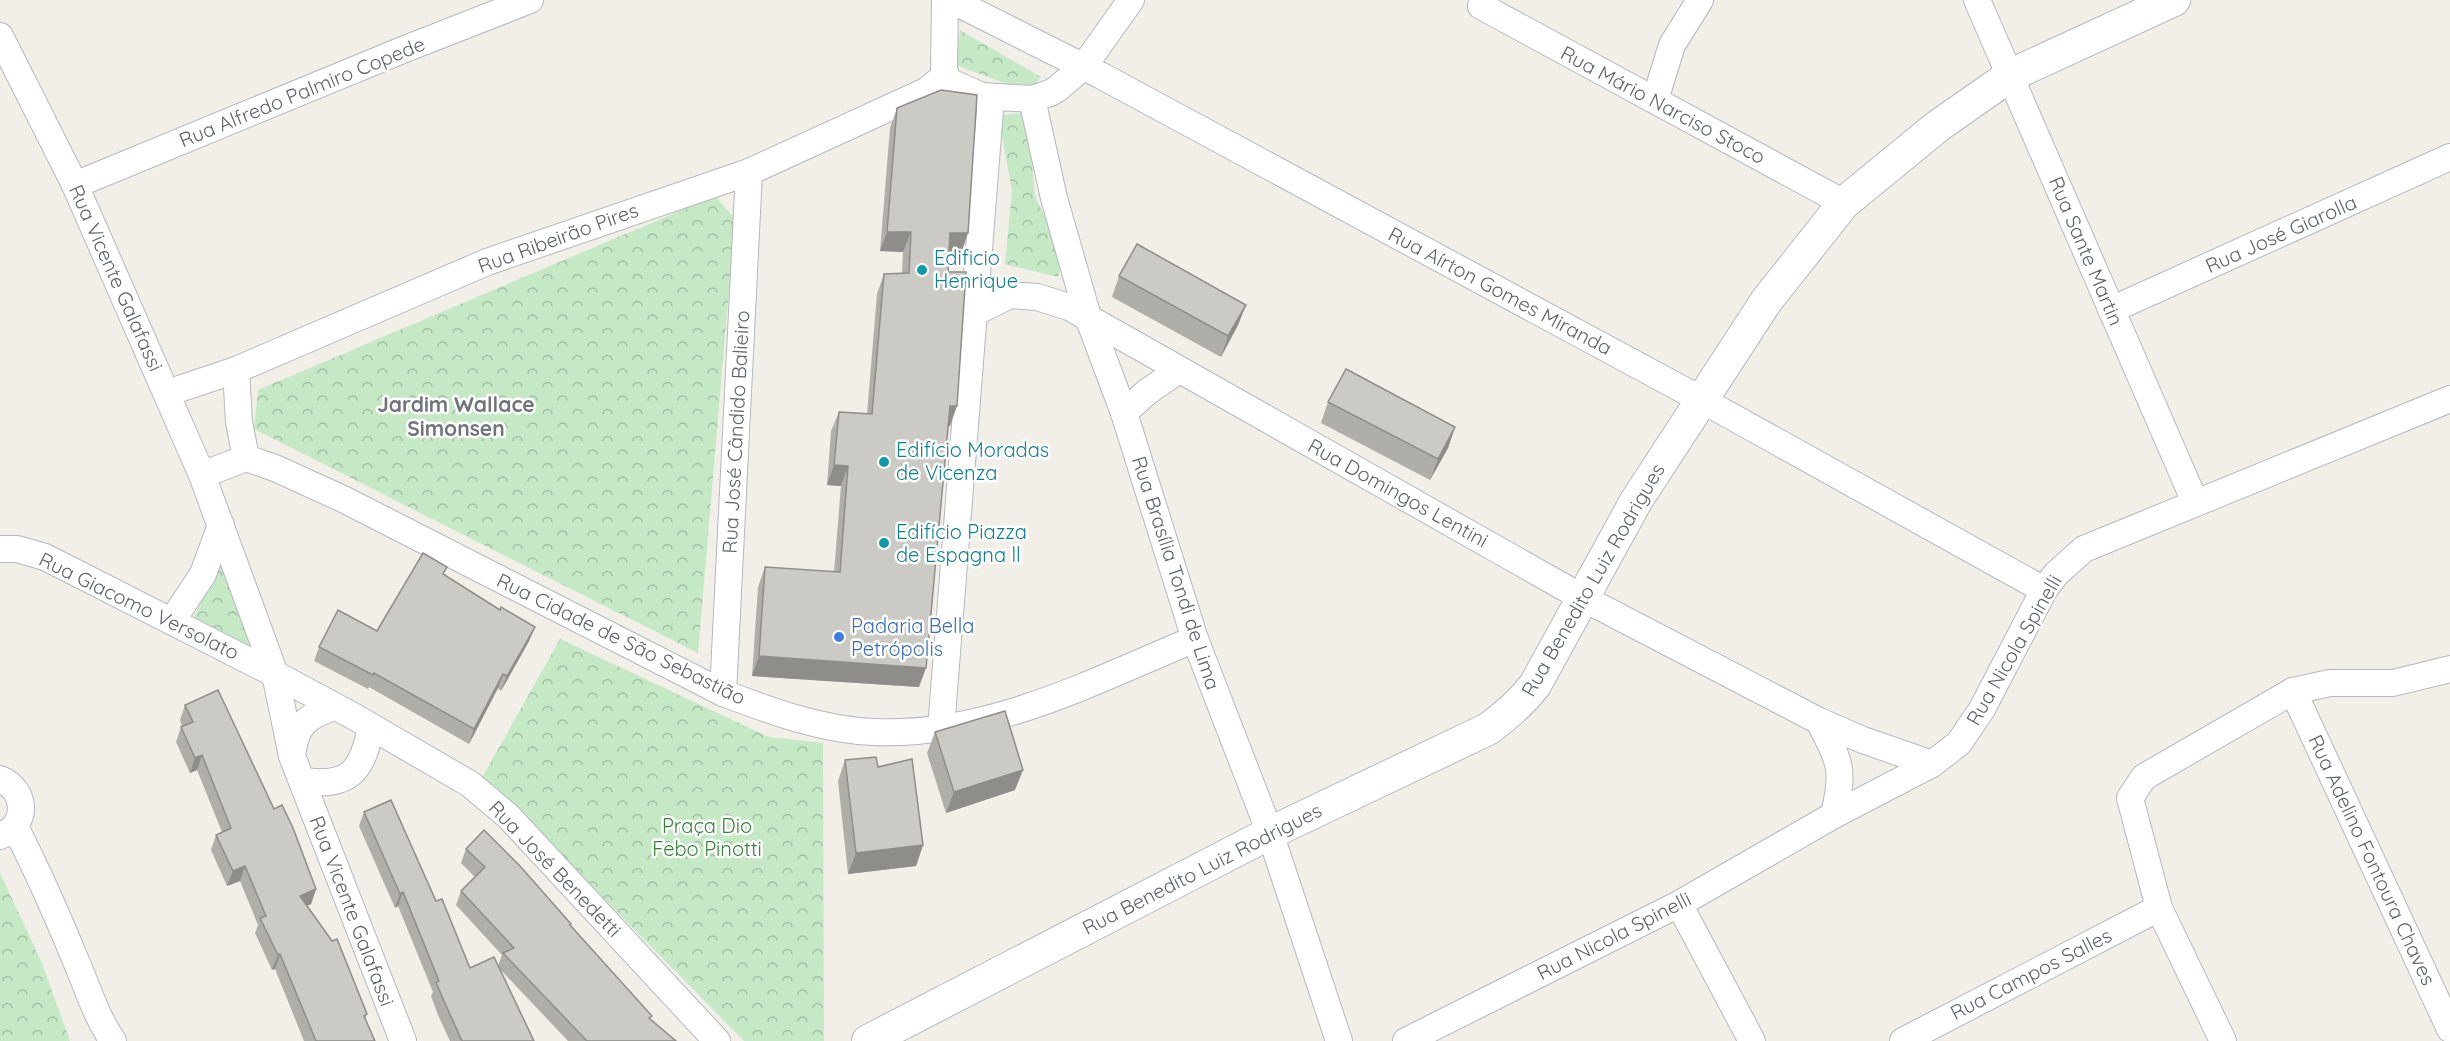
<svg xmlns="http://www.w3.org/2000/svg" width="2450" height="1041" font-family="Quicksand,sans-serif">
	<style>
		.forest { fill: url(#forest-crowns) }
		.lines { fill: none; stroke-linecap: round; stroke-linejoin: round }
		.minor-casing { stroke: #b5b8bc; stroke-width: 28 }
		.tertiary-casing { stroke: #b5b8bc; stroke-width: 34 }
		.minor { stroke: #fff; stroke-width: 26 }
		.tertiary { stroke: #fff; stroke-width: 32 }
		.wall { fill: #afaea9 }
		.shaded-wall { fill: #8f8d8a }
		.building { fill: #cccac5; stroke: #8f8d8a; stroke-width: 1.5 }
		.culture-dot { fill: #0f9aa8; stroke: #fff; stroke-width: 2 }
		.shop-dot { fill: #3f7fe0; stroke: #fff; stroke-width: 2 }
		.labels { text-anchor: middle; stroke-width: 5; stroke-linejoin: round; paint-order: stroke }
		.street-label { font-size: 20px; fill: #5f6368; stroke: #fff }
		.culture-label { font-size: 20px; fill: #0d838f; stroke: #fff; text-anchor: start }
		.shop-label { font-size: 20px; fill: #366cbe; stroke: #fff; text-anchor: start }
		.park-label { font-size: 20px; fill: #348238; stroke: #fff }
		.neighbourhood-label { font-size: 21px; font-weight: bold; fill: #70757a; stroke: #fff }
	</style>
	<defs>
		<pattern id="forest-crowns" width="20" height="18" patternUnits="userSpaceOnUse" patternTransform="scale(1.5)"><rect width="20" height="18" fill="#c5e8c5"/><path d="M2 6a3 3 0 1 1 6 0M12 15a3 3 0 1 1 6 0" fill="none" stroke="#a3c0a4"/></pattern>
	</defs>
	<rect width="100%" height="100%" fill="#f1efe8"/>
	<g class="forest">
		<polygon points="960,30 1041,77 1029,92 956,65"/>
		<polygon points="1028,113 1035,197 1058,242 1062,262 1058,277 1005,264 1012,191 998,115"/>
		<polygon points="715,196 735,219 698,653 254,429 258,390"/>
		<polygon points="226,552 259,656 192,621"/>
		<polygon points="560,639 769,737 823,743 824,1041 744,1041 521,814 478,785"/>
		<polygon points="0,873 41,961 70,1041 0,1041"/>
	</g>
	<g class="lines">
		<defs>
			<g id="minor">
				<polyline points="945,0 944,69 948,81 982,96 1032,99 1050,93 1057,89 1084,66 1131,0"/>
				<polyline points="951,0 1100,75 1702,400 2044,590"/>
				<polyline points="1977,0 2195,502"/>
				<polyline points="1481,6 1844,203"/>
				<polyline points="0,36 75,185 202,475 275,674 292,756"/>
				<polyline points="1032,99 1054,198 1088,317 1124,413 1195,639 1270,833 1339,1041"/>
				<polyline points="1655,100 1672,45 1700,0"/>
				<polyline points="75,185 405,49 530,0"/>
				<polyline points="2111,310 2450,157"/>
				<polyline points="974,313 1010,295 1037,297 1069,307 1583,598 1819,721 1863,740 1932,764"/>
				<polyline points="236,370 239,422 246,458"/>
				<polyline points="167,393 236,370 487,262 749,172 926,91 945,76"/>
				<polyline points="1124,413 1147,392 1179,370"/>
				<path d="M 202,475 L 246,458 L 275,468 L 343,499 L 723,693 C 771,711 821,730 873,732 C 987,737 1092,682 1195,639"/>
				<polyline points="0,549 17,549 45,557 275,674 353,716 470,784 508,816 717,1041"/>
				<polyline points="172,621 203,574 221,525"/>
				<polyline points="2293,691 2450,1029"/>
				<polyline points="723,693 749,172"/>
				<path d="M 335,707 C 306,716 296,724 292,756 L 403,1041"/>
				<path d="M 1819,721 C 1840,763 1845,768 1834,815"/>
				<polyline points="941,728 991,97"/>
				<path d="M 0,779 C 27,790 29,825 0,836"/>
				<path d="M 302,781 C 349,787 362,773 371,727"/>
				<path d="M 15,827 C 38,871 57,915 76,961 C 88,989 96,1016 113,1041"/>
				<polyline points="1679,904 1752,1041"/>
				<polyline points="1406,1041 1679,904 1834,815 1932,764 1959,743 1982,709 2044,590 2056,574 2084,549 2450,399"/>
				<polyline points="1903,1041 2159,908"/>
				<polyline points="2223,1041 2159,908 2130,798 2144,777 2293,691 2330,683 2393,683 2450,669"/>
			</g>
			<path id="tertiary" d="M 868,1041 L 1270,833 L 1488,729 C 1506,716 1521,703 1535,685 L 1636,501 L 1767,300 L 1844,203 L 1938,126 L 2011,75 L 2174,0"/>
		</defs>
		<use href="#minor" class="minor-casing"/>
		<use href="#tertiary" class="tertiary-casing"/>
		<use href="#minor" class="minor"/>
		<use href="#tertiary" class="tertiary"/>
	</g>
	<g class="wall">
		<polygon points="897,108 968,233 961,253 949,253 948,272 950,426 948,426 919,687 752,676 758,587 765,567 834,572 841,486 827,485 831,431 839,412 867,414 877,294 884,274 902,273 903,252 880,251 890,128"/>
		<polygon points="1119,276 1246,305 1238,325 1221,357 1112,297"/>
		<polygon points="1328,402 1455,427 1448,448 1430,480 1321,423"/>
		<polygon points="444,575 500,610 535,627 529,641 501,691 498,688 469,744 369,687 368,689 314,661 319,647 377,631"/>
		<polygon points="185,705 274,809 316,889 311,904 307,906 367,1014 365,1019 375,1041 304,1041 275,969 272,970 255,933 258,925 240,881 227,886 211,850 216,835 222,832 197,770 190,773 176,742 181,727 182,726 180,720"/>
		<polygon points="935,732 1015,790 946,813 927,753"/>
		<polygon points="845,760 878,767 923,845 916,866 848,874 838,781"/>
		<polygon points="364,812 436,901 470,968 498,966 502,955 456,905 461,891 475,877 461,863 466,849 570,926 650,1020 676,1041 568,1041 499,968 534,1041 450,1041 438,1015 431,996 433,992 398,906 395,908 359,826"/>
	</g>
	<g class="shaded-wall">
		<polygon points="887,232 911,232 903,252 880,251"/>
		<polygon points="950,233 968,233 961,253 943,253"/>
		<polygon points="1246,305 1238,325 1221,357 1228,336"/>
		<polygon points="950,406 957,406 950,426 943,426"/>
		<polygon points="1455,427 1448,448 1430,480 1438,459"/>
		<polygon points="834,465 848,466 841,486 827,485"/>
		<polygon points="535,627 529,641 501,691 507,676"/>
		<polygon points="759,656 926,668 919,687 752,676"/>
		<polygon points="503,674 498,688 469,744 474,729"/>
		<polygon points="202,755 197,770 190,773 195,758"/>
		<polygon points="1023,770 1015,790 946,813 954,792"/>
		<polygon points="923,845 916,866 848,874 856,853"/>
		<polygon points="245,866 240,881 227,886 233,871"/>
		<polygon points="316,889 311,904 295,911 300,896"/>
		<polygon points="403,892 398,906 395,908 400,894"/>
		<polygon points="280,954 275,969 272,970 278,955"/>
	</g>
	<g class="building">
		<polygon points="941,90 977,95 968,233 950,233 948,272 966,272 957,406 950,406 926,668 759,656 765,567 840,572 848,466 834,465 839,412 872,414 884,274 909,273 911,232 887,232 897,108"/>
		<polygon points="1137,244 1246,305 1228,336 1119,276"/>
		<polygon points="1346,369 1455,427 1438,459 1328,402"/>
		<polygon points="423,553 447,567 443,574 500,610 501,607 535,627 507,676 503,674 474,729 374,673 373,675 319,647 338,610 377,631"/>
		<polygon points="218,690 274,809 282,805 293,828 316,889 300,896 332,941 337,939 367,1014 364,1016 375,1041 316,1041 280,954 278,955 260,918 266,916 245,866 233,871 216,835 231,828 202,755 195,758 181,727 193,722 185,705"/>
		<polygon points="1005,711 1023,770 954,792 935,732"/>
		<polygon points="876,757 878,767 912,759 923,845 856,853 845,760"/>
		<polygon points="391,800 436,901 442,899 470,968 494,957 534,1041 462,1041 444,1001 436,982 439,981 403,892 400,894 364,812"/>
		<polygon points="484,830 520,866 571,924 570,925 652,1016 649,1018 676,1041 587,1041 503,953 514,948 461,891 485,867 466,849"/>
	</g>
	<g class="culture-dot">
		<circle cx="922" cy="270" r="6"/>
		<circle cx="884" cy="462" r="6"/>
		<circle cx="884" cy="543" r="6"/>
	</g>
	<circle class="shop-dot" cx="839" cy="637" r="6"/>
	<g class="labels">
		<g class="street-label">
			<text transform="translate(302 92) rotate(-22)" y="7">Rua Alfredo Palmiro Copede</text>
			<text transform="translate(1663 105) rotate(28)" y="7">Rua Mário Narciso Stoco</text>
			<text transform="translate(2281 234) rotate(-24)" y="7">Rua José Giarolla</text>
			<text transform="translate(558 238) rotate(-20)" y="7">Rua Ribeirão Pires</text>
			<text transform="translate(2086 251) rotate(67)" y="7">Rua Sante Martin</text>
			<text transform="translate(116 278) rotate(66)" y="7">Rua Vicente Galafassi</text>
			<text transform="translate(1500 291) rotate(28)" y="7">Rua Aírton Gomes Miranda</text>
			<text transform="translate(736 432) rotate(-87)" y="7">Rua José Cândido Balieiro</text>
			<text transform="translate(1398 493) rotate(29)" y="7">Rua Domingos Lentini</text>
			<text transform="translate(1176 573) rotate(72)" y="7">Rua Brasília Tondi de Lima</text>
			<text transform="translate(1593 580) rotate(-60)" y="7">Rua Benedito Luiz Rodrigues</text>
			<text transform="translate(139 606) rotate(26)" y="7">Rua Giacomo Versolato</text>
			<text transform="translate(621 639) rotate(26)" y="7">Rua Cidade de São Sebastião</text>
			<text transform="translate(2014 650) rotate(-60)" y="7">Rua Nicola Spinelli</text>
			<text transform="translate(2372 860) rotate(65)" y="7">Rua Adelino Fontoura Chaves</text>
			<text transform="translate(555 869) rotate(46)" y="7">Rua José Benedetti</text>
			<text transform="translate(1202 869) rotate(-27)" y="7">Rua Benedito Luiz Rodrigues</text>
			<text transform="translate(352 911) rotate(69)" y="7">Rua Vicente Galafassi</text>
			<text transform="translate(1614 936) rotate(-27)" y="7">Rua Nicola Spinelli</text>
			<text transform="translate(2031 974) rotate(-27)" y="7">Rua Campos Salles</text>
		</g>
		<g class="culture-label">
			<text x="934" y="265">Edificio<tspan x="934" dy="23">Henrique</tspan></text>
			<text x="896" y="457">Edifício Moradas<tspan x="896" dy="23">de Vicenza</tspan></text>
			<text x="896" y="539">Edifício Piazza<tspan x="896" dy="23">de Espagna ll</tspan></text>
		</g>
		<g class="shop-label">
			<text x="851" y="633">Padaria Bella<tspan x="851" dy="23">Petrópolis</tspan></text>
		</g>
		<g class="park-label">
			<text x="707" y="833">Praça Dio<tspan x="707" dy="23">Febo Pinotti</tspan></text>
		</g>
		<g class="neighbourhood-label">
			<text x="456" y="412">Jardim Wallace<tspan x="456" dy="24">Simonsen</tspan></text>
		</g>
	</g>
</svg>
